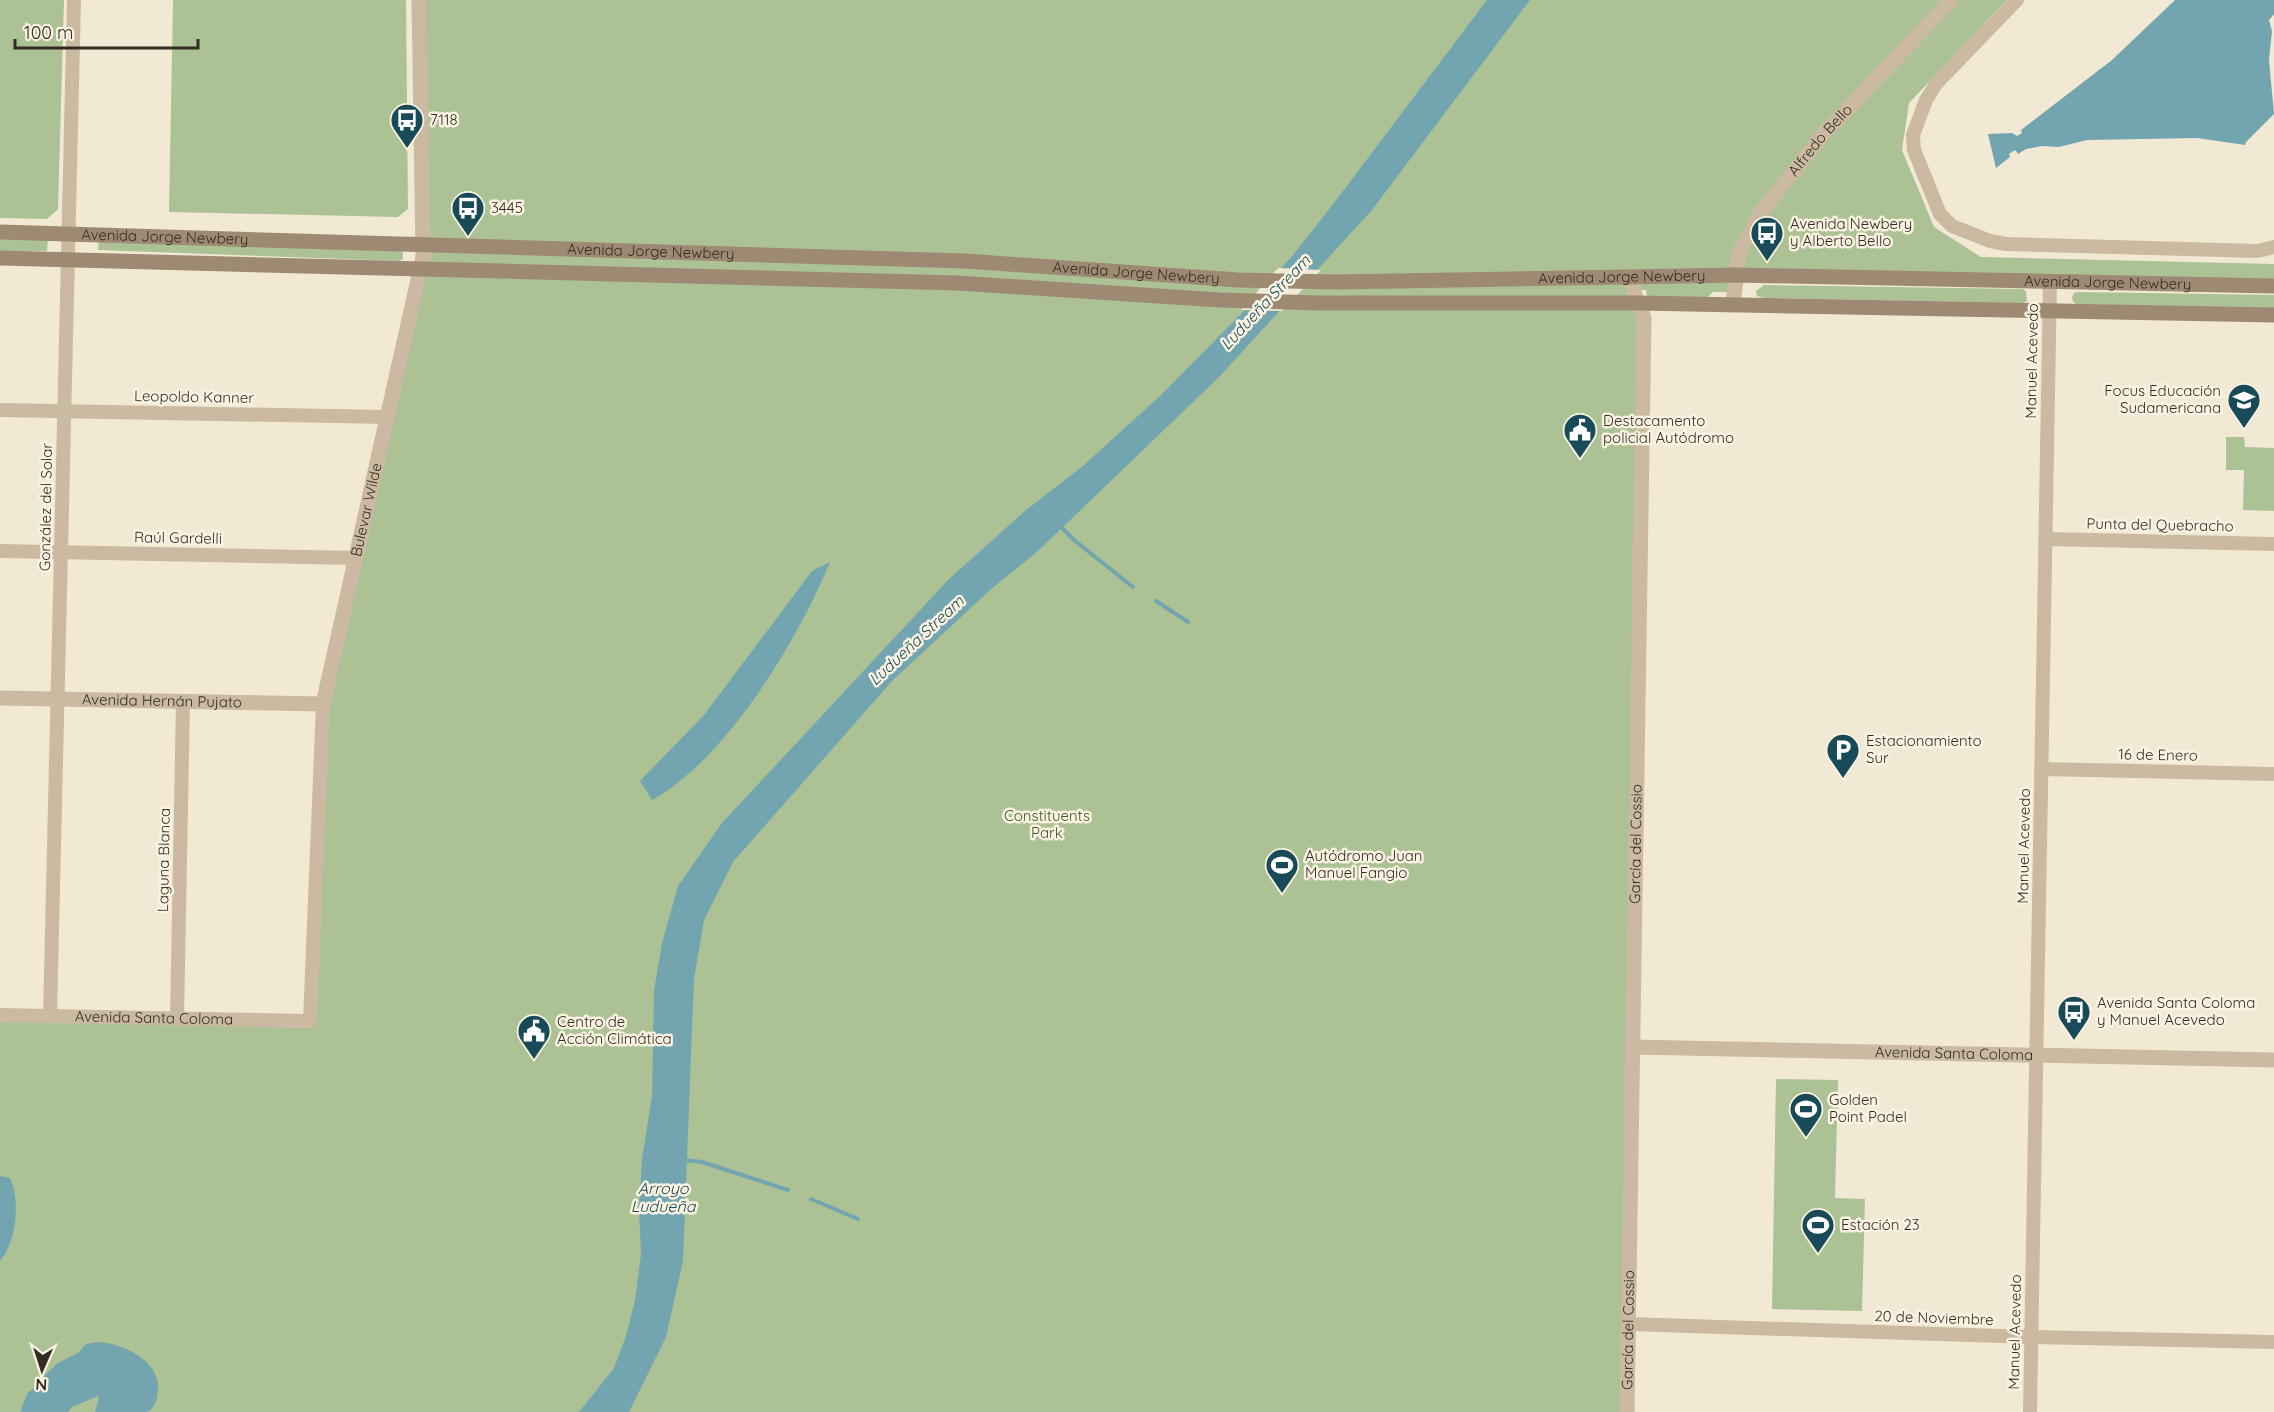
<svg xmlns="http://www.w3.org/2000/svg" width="2274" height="1412" font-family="Quicksand,sans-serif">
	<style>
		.green { fill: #acc295 }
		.water { fill: #73a5b1 }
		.pier { fill: #f2e9d5 }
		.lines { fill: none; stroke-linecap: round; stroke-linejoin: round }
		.stream { stroke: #73a5b1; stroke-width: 4 }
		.minor { stroke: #cbbaa1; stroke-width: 14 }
		.tertiary { stroke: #cbbaa1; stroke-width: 15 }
		.secondary { stroke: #9e8973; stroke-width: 15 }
		.labels { text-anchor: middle; stroke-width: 5; stroke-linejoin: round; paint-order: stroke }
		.poi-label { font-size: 15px; fill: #342c24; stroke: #faf3e2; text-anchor: start }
		.street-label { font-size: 15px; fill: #342c24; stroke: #faf3e2 }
		.park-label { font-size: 15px; fill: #3c5427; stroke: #faf3e2 }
		.water-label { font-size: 16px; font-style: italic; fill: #184a58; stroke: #faf3e2 }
	</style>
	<rect width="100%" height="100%" fill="#f2e9d5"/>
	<g class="green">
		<polygon points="0,0 64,0 58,209 47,219 0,218"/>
		<polygon points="173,0 406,0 408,209 398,217 169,212"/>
		<polygon points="419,0 2007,0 1909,103 1902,150 1934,227 1981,257 2274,264 2274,286 1736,275 1733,292 1713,292 1708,297 1647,297 1646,290 1633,290 1644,318 1627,1412 0,1412 0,1015 309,1021 323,704 421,269"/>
		<polygon points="0,238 48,239 47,251 0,251"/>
		<polygon points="99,239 399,250 403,253 403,259 399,261 98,250"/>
		<polygon points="1764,285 2022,289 2026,291 2027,301 2023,303 1764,298 1757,296 1756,291"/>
		<polygon points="2078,292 2274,295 2274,309 2077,304 2073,302 2072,297 2074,293"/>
		<polygon points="2226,437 2244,437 2245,447 2274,448 2274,511 2243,510 2244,470 2226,470"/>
		<polygon points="1776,1079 1838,1080 1835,1198 1865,1199 1862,1311 1772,1309"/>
	</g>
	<g class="water">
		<polygon points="1487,0 1530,0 1372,210 1219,377 1038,551 990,590 892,681 733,862 704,920 694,979 683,1261 666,1337 629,1412 579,1412 614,1368 626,1336 635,1300 641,1254 639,1210 642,1159 652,1096 654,991 662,943 678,886 722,823 949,579 1025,511 1083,466 1161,395 1241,314 1293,255 1334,203"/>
		<polygon points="2175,0 2274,0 2274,14 2269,20 2272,31 2269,60 2274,114 2246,142 2245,145 2197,138 2087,140 2059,147 2042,146 2026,149 2018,154 2015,150 2009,154 2010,157 1996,168 1988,134 2012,133 2017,136 2022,133 2021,130 2112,60"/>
		<path d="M 830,562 C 799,638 726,760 652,800 L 640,781 L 704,715 L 812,571 Z"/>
		<path d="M 0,1176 L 10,1178 C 21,1200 16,1243 0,1261 Z"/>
		<path d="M 99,1342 C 128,1345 166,1364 157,1398 C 155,1404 153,1410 146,1412 C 133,1412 109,1412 95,1412 L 99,1398 L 98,1396 L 72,1407 L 68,1412 L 20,1412 L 28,1392 L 40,1386 L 45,1375 L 58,1363 L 78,1353 L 86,1344 Z"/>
	</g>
	<polygon class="pier" points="1278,268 1321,270 1282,311 1241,310"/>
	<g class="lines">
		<g class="stream">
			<polyline points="1060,526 1074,540 1133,587"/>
			<polyline points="1156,601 1188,622"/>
			<polyline points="685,1160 702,1162 788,1190"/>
			<polyline points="811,1199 858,1219"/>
		</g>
		<g class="minor">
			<polyline points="2017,0 1936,84 1926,100 1913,135 1914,150 1940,214 1952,226 1990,241 2006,244 2258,251 2274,247"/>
			<polyline points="0,410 387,417"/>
			<polyline points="2046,539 2274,544"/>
			<polyline points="0,551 356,558"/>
			<polyline points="2041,769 2274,774"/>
			<path id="s1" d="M 0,1015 L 310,1021 L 323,704"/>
			<polyline points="50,1016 74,0"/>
			<polyline points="177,1018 183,702"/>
			<polyline points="1629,1324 2031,1337 2274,1342"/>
			<polyline points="2030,1412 2050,281"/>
		</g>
		<g class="tertiary">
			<path id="s2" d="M 1733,305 L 1739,252 L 1762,211 L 1821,137 L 1951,0"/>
			<path id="s3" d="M 0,698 L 323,704 L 423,257 L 419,0"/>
			<path id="s4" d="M 1633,1047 L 2274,1060"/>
			<path id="s5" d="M 1627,1412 L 1644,318 L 1633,290 L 1632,276"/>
		</g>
		<g class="secondary">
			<path id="s6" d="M 0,232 L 965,261 L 1238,280 L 1338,282 L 1736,275 L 2274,286"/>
			<polyline points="0,258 958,283 1220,300 1320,303 1638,303 2274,315"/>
		</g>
	</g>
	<defs>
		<symbol id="bus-pin" viewBox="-11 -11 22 30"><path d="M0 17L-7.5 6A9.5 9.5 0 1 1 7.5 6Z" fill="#184a58" stroke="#faf3e2"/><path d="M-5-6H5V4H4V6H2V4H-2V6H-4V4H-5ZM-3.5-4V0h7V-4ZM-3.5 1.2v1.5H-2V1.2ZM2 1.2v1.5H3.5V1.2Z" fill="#fff"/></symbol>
		<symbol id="university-pin" viewBox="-11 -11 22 30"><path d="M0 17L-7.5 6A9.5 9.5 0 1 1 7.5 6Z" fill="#184a58" stroke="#faf3e2"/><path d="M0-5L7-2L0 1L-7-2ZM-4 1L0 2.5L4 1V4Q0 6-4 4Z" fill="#fff"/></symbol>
		<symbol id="civic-pin" viewBox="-11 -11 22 30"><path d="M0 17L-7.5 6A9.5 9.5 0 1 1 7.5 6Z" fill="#184a58" stroke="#faf3e2"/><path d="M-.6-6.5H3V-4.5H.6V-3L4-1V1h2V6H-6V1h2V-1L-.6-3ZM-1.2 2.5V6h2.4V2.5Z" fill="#fff"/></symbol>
		<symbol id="parking-pin" viewBox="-11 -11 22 30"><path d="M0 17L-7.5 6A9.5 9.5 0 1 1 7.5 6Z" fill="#184a58" stroke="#faf3e2"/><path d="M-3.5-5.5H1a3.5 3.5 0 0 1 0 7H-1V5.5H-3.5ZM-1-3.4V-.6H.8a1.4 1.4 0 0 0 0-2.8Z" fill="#fff"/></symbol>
		<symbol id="stadium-pin" viewBox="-11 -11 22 30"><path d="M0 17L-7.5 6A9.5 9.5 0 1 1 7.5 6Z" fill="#184a58" stroke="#faf3e2"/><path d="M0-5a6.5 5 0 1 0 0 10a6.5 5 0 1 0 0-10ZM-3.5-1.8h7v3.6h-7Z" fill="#fff"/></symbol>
	</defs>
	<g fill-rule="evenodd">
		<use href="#bus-pin" x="388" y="101" width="38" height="52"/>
		<use href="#bus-pin" x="449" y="189" width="38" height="52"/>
		<use href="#bus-pin" x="1748" y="214" width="38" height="52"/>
		<use href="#university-pin" x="2225" y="381" width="38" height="52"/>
		<use href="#civic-pin" x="1561" y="411" width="38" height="52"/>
		<use href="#parking-pin" x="1824" y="731" width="38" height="52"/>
		<use href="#stadium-pin" x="1263" y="846" width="38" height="52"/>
		<use href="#bus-pin" x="2055" y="993" width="38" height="52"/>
		<use href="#civic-pin" x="515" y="1012" width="38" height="52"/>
		<use href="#stadium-pin" x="1787" y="1090" width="38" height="52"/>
		<use href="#stadium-pin" x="1799" y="1206" width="38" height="52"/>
	</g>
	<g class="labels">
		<g class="poi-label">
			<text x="430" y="125">7118</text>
			<text x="491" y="213">3445</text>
			<text x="1790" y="229">Avenida Newbery<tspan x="1790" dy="17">y Alberto Bello</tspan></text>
			<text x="2221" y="396" text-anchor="end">Focus Educación<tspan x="2221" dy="17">Sudamericana</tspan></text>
			<text x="1603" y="426">Destacamento<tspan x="1603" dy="17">policial Autódromo</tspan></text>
			<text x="1866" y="746">Estacionamiento<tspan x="1866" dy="17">Sur</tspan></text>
			<text x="1305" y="861">Autódromo Juan<tspan x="1305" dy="17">Manuel Fangio</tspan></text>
			<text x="2097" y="1008">Avenida Santa Coloma<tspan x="2097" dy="17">y Manuel Acevedo</tspan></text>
			<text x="557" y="1027">Centro de<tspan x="557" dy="17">Acción Climática</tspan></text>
			<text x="1829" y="1105">Golden<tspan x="1829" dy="17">Point Padel</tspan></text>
			<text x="1841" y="1230">Estación 23</text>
		</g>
		<g class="street-label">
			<text dy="5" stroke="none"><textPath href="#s2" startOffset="192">Alfredo Bello</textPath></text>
			<text dy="5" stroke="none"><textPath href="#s6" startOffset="165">Avenida Jorge Newbery</textPath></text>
			<text dy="5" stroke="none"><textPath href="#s6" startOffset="651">Avenida Jorge Newbery</textPath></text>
			<text dy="5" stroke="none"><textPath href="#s6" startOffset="1137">Avenida Jorge Newbery</textPath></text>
			<text dy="5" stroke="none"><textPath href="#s6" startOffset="1623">Avenida Jorge Newbery</textPath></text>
			<text dy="5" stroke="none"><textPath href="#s6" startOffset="2109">Avenida Jorge Newbery</textPath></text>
			<text transform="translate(2032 361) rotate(-89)" y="5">Manuel Acevedo</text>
			<text transform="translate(194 397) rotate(1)" y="5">Leopoldo Kanner</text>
			<text transform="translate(46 507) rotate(-89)" y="5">González del Solar</text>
			<text dy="5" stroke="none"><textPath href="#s3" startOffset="522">Bulevar Wilde</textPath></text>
			<text transform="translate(2160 525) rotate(1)" y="5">Punta del Quebracho</text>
			<text transform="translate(178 538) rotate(1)" y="5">Raúl Gardelli</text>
			<text dy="5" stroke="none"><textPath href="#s3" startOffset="162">Avenida Hernán Pujato</textPath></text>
			<text transform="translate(2158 755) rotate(1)" y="5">16 de Enero</text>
			<text dy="5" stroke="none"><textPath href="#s5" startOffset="568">García del Cossio</textPath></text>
			<text transform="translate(2024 846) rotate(-89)" y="5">Manuel Acevedo</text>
			<text transform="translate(164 860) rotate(-89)" y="5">Laguna Blanca</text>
			<text dy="5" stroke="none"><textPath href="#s1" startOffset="154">Avenida Santa Coloma</textPath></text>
			<text dy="5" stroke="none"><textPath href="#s4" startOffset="321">Avenida Santa Coloma</textPath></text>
			<text transform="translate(1934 1318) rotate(2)" y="5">20 de Noviembre</text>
			<text dy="5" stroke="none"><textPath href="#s5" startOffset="82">García del Cossio</textPath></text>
			<text transform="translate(2015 1332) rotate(-89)" y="5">Manuel Acevedo</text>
		</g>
		<g class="park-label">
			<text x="1047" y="821">Constituents<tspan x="1047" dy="17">Park</tspan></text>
		</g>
		<g class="water-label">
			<text transform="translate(1265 302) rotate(-47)" y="6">Ludueña Stream</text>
			<text transform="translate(916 640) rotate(-43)" y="6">Ludueña Stream</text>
			<text x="663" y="1194">Arroyo<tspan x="663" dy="18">Ludueña</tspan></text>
		</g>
	</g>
	<g transform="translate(42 1370) rotate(183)" stroke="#faf3e2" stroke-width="4.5" paint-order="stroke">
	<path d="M0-4.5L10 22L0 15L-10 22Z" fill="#342c24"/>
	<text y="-9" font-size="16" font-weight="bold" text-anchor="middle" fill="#342c24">N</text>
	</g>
	<path d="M15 39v9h183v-9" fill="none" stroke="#342c24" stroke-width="3"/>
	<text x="24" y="39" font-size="18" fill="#342c24" stroke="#faf3e2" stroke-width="4.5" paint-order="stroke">100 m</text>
</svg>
